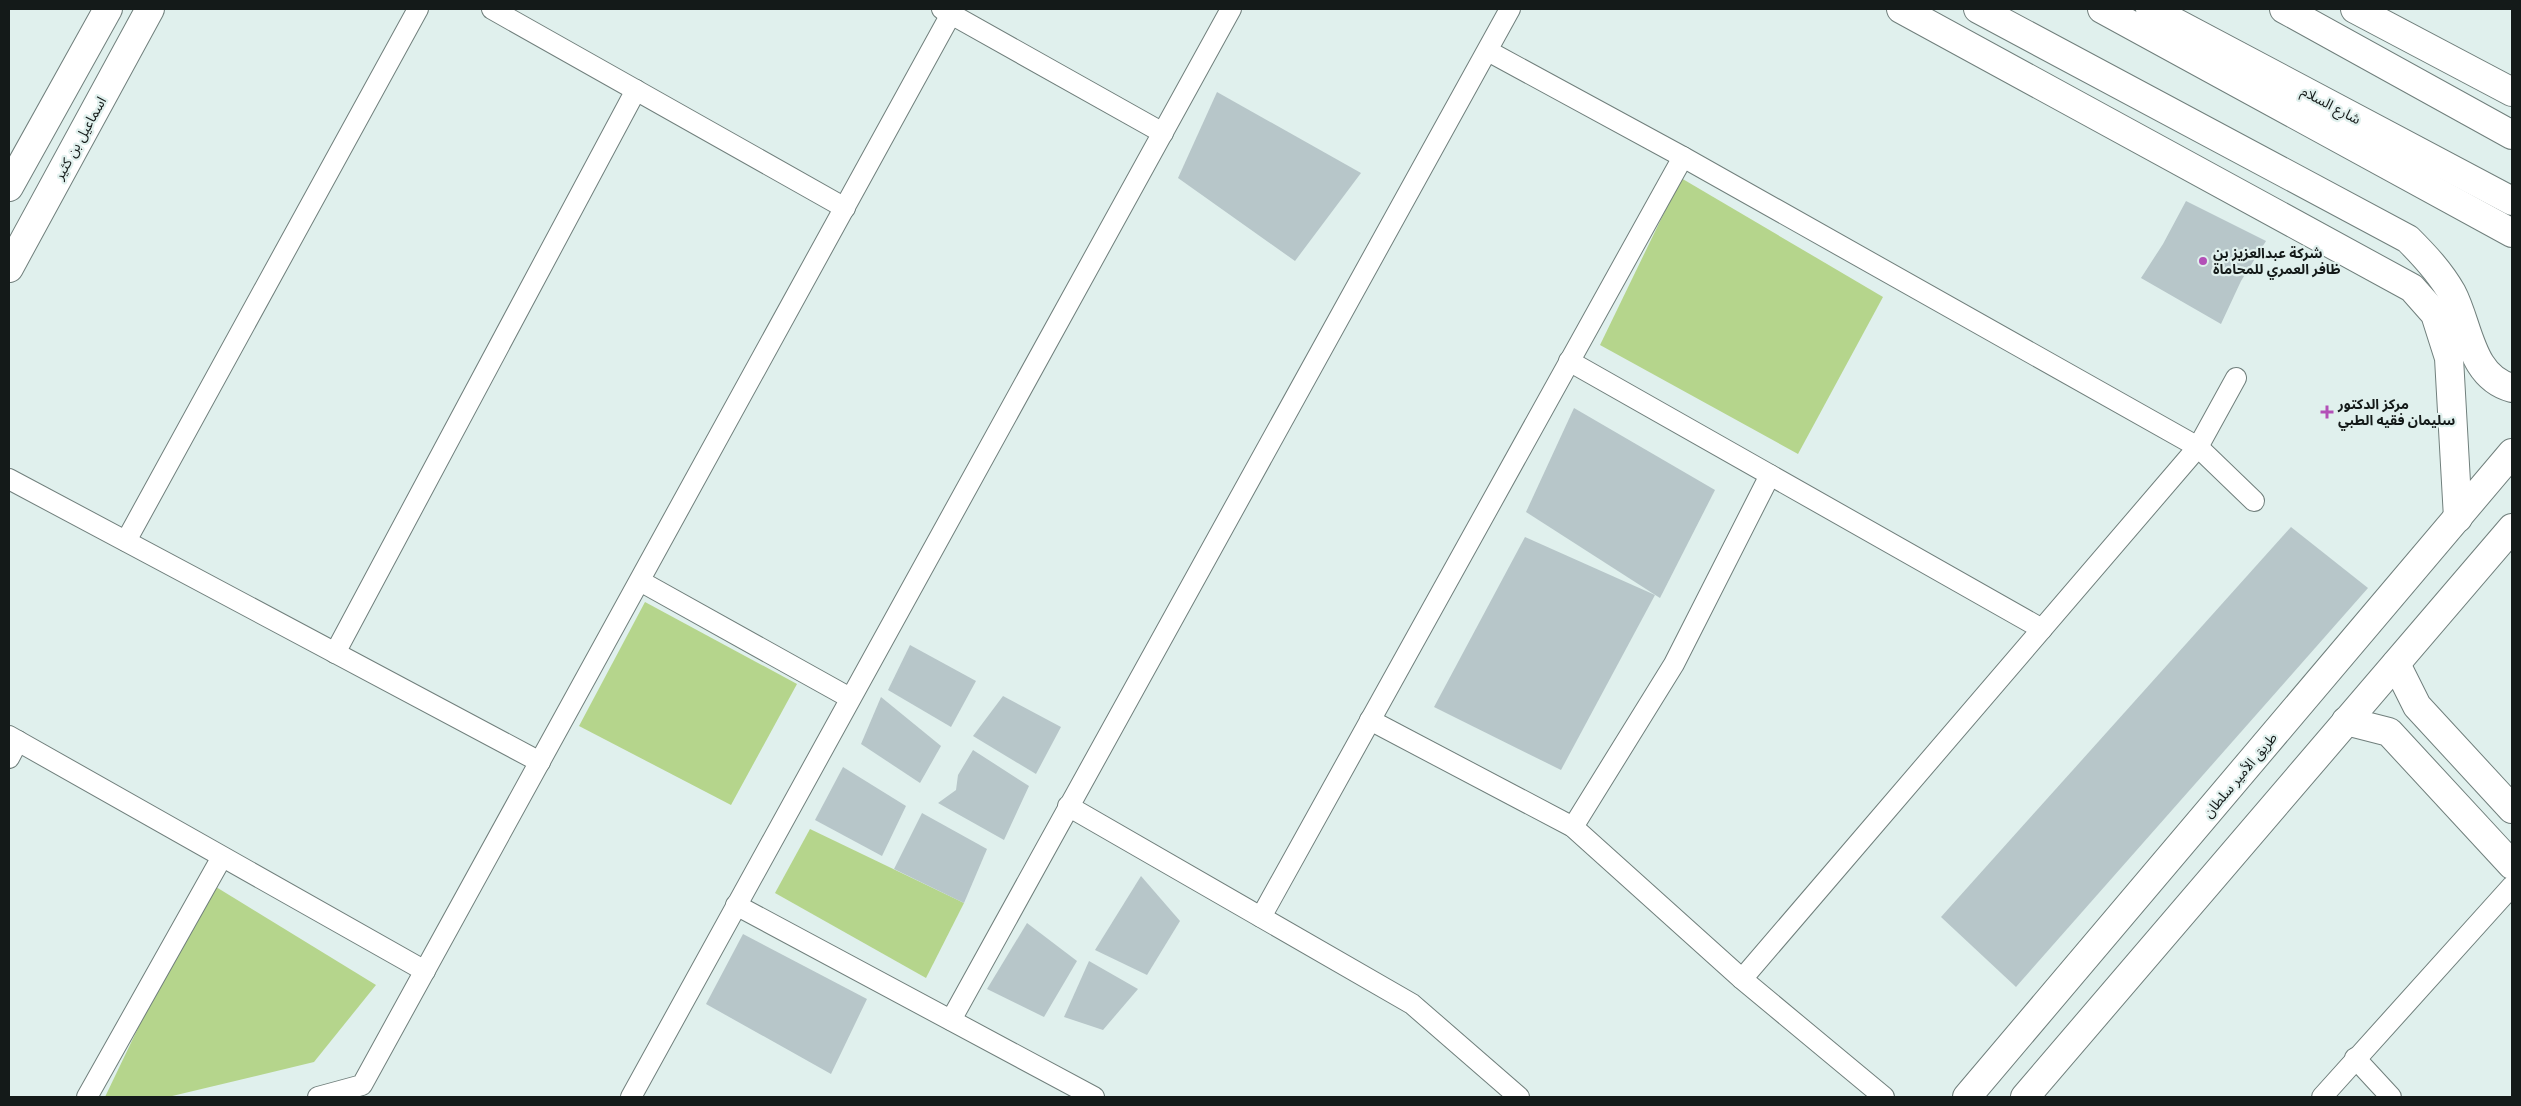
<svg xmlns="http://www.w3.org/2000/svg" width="2521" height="1106" font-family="'DM Sans','Noto Sans Arabic',sans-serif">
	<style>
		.green { fill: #b5d58c }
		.building { fill: #b7c6c9 }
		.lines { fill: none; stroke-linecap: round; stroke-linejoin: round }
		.street-casing { stroke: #707f7c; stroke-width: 22 }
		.secondary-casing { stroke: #707f7c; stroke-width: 30 }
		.primary-casing { stroke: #707f7c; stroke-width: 30 }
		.street { stroke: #fff; stroke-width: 20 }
		.secondary { stroke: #fff; stroke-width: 28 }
		.primary { stroke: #fff; stroke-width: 28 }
		.poi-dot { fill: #b350b7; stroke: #e0f0ed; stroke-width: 2 }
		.labels { text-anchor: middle; stroke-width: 4.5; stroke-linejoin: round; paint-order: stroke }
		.street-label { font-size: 14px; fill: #141a19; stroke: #e0f0ed }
		.poi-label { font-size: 14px; font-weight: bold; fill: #141a19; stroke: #e0f0ed; text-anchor: start }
	</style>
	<rect width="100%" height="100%" fill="#e0f0ed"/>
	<g class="green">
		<polygon points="1681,178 1883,297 1798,454 1600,345"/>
		<polygon points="645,602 797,684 731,805 579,726"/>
		<polygon points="810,829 964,903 926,978 775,893"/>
		<polygon points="208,882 376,985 314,1062 168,1097 105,1097"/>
	</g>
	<g class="building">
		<polygon points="1217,92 1361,173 1295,261 1178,178"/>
		<polygon points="2186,201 2266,241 2241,281 2221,324 2141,278 2163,244"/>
		<polygon points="1574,408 1715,490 1660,598 1526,512"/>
		<polygon points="2291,527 2368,588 2016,987 1941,917"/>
		<polygon points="1525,537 1655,595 1561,770 1434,707"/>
		<polygon points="910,645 976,681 951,727 888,690"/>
		<polygon points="1003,696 1061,727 1036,774 973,736"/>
		<polygon points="881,697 941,746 920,783 861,744"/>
		<polygon points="973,750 1029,786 1004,840 938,803 956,790 958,775"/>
		<polygon points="843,767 906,806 882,856 815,820"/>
		<polygon points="922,813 987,849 964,903 894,869"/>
		<polygon points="1141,876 1180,921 1147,975 1095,950"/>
		<polygon points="1027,923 1077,961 1044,1017 987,989"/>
		<polygon points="743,934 867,999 831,1074 706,1004"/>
		<polygon points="1089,961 1138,989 1103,1030 1064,1017"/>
	</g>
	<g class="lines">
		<defs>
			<g id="street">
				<polyline points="492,9 845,208"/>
				<polyline points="942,9 1163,133"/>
				<polyline points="1488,51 1683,157 2198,447 2254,501"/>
				<polyline points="1569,361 2042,629"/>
				<polyline points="9,479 540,762"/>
				<polyline points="126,541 418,9"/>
				<polyline points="640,581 850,698"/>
				<polyline points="335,653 636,90"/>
				<polyline points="1370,720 1573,827 1742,979 1884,1097"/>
				<polyline points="9,736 425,971"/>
				<polyline points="9,758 18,741"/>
				<polyline points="1068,806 1412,1004 1519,1097"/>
				<polyline points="1573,827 1674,664 1770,475"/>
				<polyline points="736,905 1094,1097"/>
				<polyline points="1261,917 1683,157"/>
				<polyline points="1742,979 2198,447 2236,378"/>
				<polyline points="951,1020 1510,9"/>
				<polyline points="2355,1058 2391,1097"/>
				<polyline points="87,1097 222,857"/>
				<polyline points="318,1097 362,1085 951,14"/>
				<polyline points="631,1097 1231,9"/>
				<polyline points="2322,1097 2512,886"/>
			</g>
			<g id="secondary">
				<polyline points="1901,9 2412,288 2435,314 2449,358 2458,518"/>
				<path d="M 1978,9 L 2408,239 C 2425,256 2440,272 2452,293 C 2469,325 2470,377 2512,388"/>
				<polyline points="2102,9 2512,233"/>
				<polyline points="2355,9 2512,92"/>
				<polyline points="9,187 108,9"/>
				<polyline points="9,268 150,9"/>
				<polyline points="2396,664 2417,706 2512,809"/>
				<polyline points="2346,721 2389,732 2512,865"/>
			</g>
			<g id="primary">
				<polyline points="2150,9 2512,201"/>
				<polyline points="2284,9 2512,135"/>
				<polyline points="1967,1097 2512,453"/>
				<polyline points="2025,1097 2512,528"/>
			</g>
		</defs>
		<use href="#street" class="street-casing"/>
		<use href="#secondary" class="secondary-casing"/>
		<use href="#primary" class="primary-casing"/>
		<use href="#street" class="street"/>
		<use href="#secondary" class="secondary"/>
		<use href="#primary" class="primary"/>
	</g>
	<g class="poi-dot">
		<circle cx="2203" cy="261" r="5"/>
		<path d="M2324.5 404.5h5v5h5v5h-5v5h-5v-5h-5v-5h5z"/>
	</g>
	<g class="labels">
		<g class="street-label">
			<text transform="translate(2331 105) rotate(28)" y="5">شارع السلام</text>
			<text transform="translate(80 138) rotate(-61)" y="5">اسماعيل بن كثير</text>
			<text transform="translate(2240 775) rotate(-50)" y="5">طريق الأمير سلطان</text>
		</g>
		<g class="poi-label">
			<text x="2213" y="258">شركة عبدالعزيز بن<tspan x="2213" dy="16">ظافر العمري للمحاماة</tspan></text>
			<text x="2338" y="409">مركز الدكتور<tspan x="2338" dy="16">سليمان فقيه الطبي</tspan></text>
		</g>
	</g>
	<rect width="2521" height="1106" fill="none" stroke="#141a19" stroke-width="20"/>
</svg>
